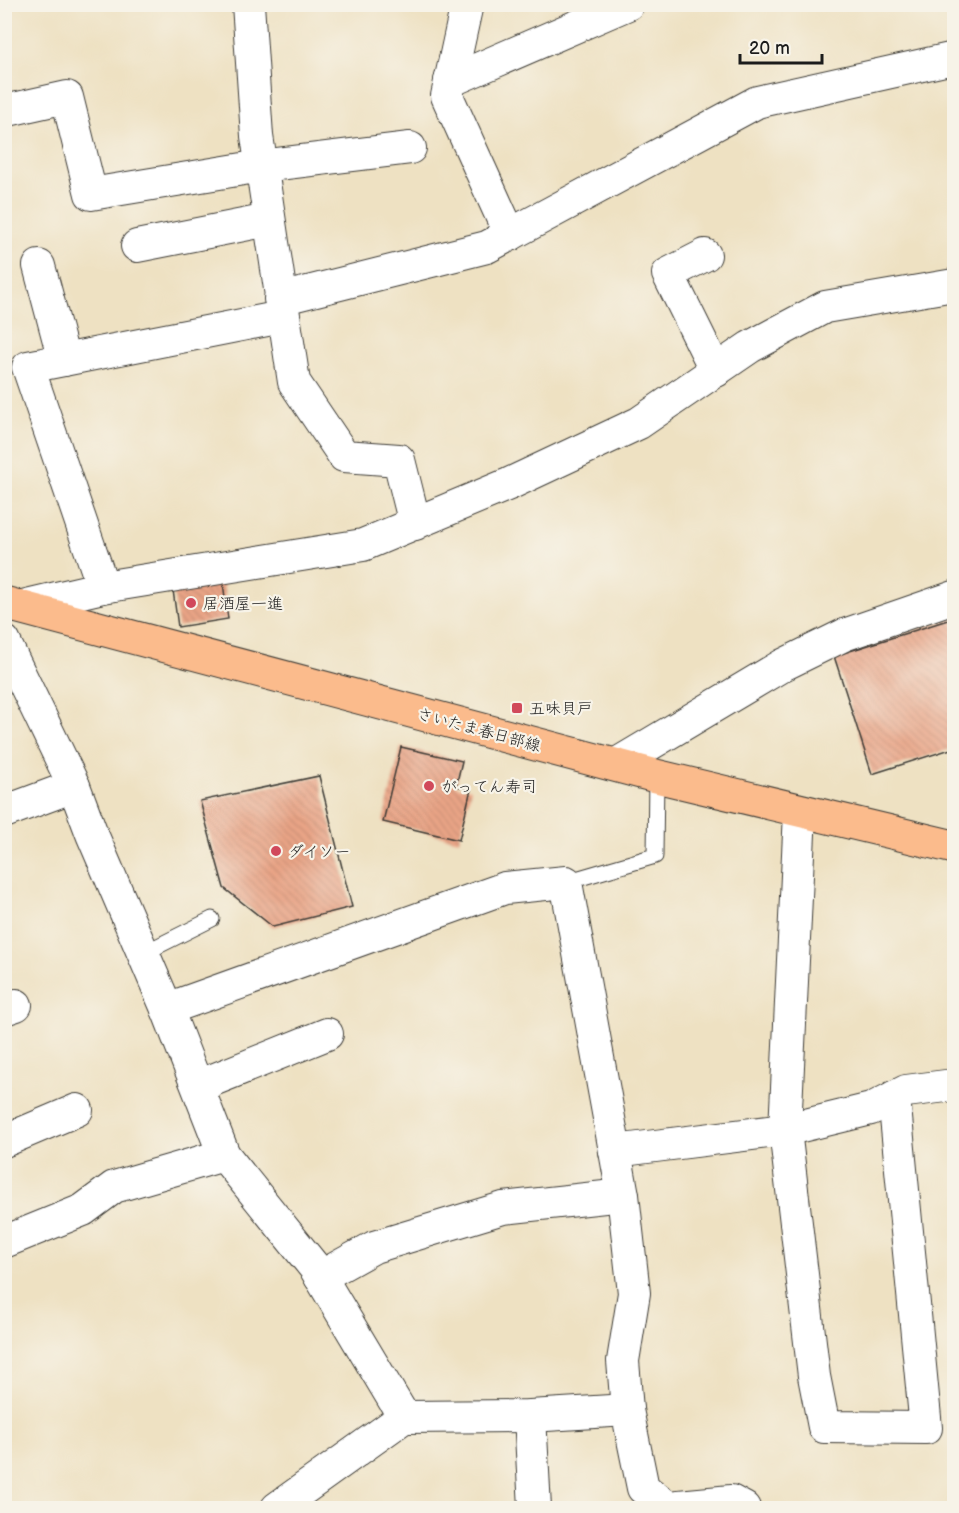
<svg xmlns="http://www.w3.org/2000/svg" width="959" height="1513" font-family="'Balsamiq Sans','Klee One',sans-serif">
	<style>
		.building { fill: url(#building-back-hatch) }
		.lines { fill: none; stroke-linecap: round; stroke-linejoin: round }
		.lane-casing { stroke: #3c3a35; stroke-width: 17 }
		.street-casing { stroke: #3c3a35; stroke-width: 34 }
		.primary-casing { stroke: #3c3a35; stroke-width: 35 }
		.lane { stroke: #fff; stroke-width: 15 }
		.street { stroke: #fff; stroke-width: 32 }
		.primary { stroke: #fbbb8c; stroke-width: 33 }
		.poi-dot { fill: #d1495b; stroke: #f7f3e8; stroke-width: 2 }
		.labels { text-anchor: middle; stroke-width: 4.5; stroke-linejoin: round; paint-order: stroke }
		.poi-label { font-size: 16px; fill: #1c1c1c; stroke: #f7f3e8; text-anchor: start }
		.street-label { font-size: 16px; fill: #1c1c1c; stroke: #f7f3e8 }
	</style>
	<defs>
		<pattern id="building-back-hatch" width="6" height="6" patternUnits="userSpaceOnUse" patternTransform="scale(1.5)"><rect width="6" height="6" fill="#e9a486"/><path d="M-1 5l2 2M0 0l6 6M5-1l2 2" fill="none" stroke="#c78d73"/></pattern>
	</defs>
	<rect width="100%" height="100%" fill="#f7f3e8"/>
	<filter id="ink" filterUnits="userSpaceOnUse"><feTurbulence type="fractalNoise" baseFrequency=".0167" numOctaves="2"/><feDisplacementMap in="SourceGraphic" scale="12" xChannelSelector="R" yChannelSelector="G"/><feConvolveMatrix kernelMatrix="1 2 1 2 8 2 1 2 1" color-interpolation-filters="sRGB"/></filter>
	<filter id="wash" filterUnits="userSpaceOnUse"><feTurbulence type="fractalNoise" baseFrequency=".008" numOctaves="4" result="noise"/><feDisplacementMap in="SourceGraphic" scale="24" xChannelSelector="R" yChannelSelector="G"/><feGaussianBlur stdDeviation="1.35" result="paint"/><feColorMatrix in="noise" values="0 0 0 0 0 0 0 0 0 0 0 0 0 0 0 0 0 1.4 0 .05"/><feComposite in="paint" operator="in"/></filter>
	<g filter="url(#wash)">
		<rect width="100%" height="100%" fill="#eee1c2"/>
		<g id="blocks">
			<g class="building">
				<polygon points="223,583 228,619 178,627 173,590"/>
				<polygon points="954,618 954,748 872,774 834,656"/>
				<polygon points="401,747 462,761 456,786 471,789 459,840 383,822"/>
				<polygon points="319,776 352,907 273,927 224,888 200,801"/>
			</g>
		</g>
	</g>
	<g filter="url(#ink)">
		<use href="#blocks" fill-opacity="0" stroke="#3c3a35" stroke-width="1.5"/>
		<g class="lines">
			<defs>
				<g id="lane">
					<polyline points="566,882 655,856 656,776"/>
					<polyline points="142,954 212,919"/>
				</g>
				<g id="street">
					<polyline points="248,4 257,136 294,382 344,456 399,460 415,524"/>
					<polyline points="467,4 447,96 510,235"/>
					<polyline points="450,81 628,4"/>
					<polyline points="4,111 67,97 91,194 261,166 410,148"/>
					<polyline points="137,246 269,220"/>
					<polyline points="705,255 668,274 716,371"/>
					<polyline points="39,266 64,360"/>
					<polyline points="280,299 487,247 757,102 954,58"/>
					<polyline points="103,587 28,367 282,317"/>
					<polyline points="18,607 103,587 363,545 509,484 639,423 750,347 825,307 954,285"/>
					<polyline points="4,641 74,786 92,834 167,1009 224,1155 315,1268 404,1417 277,1508"/>
					<polyline points="615,765 783,665 844,635 954,597"/>
					<polyline points="4,812 74,786"/>
					<polyline points="800,812 785,1130 814,1376 824,1427 926,1428 894,1097"/>
					<polyline points="4,1009 16,1005"/>
					<polyline points="167,1009 505,888 566,882 623,1195 634,1293 623,1361 627,1410 643,1488 668,1507 731,1501 744,1508"/>
					<polyline points="198,1086 327,1034"/>
					<polyline points="4,1141 77,1110"/>
					<polyline points="615,1151 785,1130 871,1109 906,1091 954,1085"/>
					<polyline points="4,1242 83,1210 114,1187 224,1155"/>
					<polyline points="320,1277 374,1247 503,1208 623,1195"/>
					<polyline points="530,1416 535,1508"/>
					<polyline points="404,1417 530,1416 627,1410"/>
				</g>
				<polyline id="primary" points="4,603 656,776 954,847"/>
			</defs>
			<use href="#lane" class="lane-casing"/>
			<use href="#street" class="street-casing"/>
			<use href="#primary" class="primary-casing"/>
			<use href="#lane" class="lane"/>
			<use href="#street" class="street"/>
			<use href="#primary" class="primary"/>
		</g>
	</g>
	<g class="poi-dot">
		<circle cx="191" cy="603" r="6"/>
		<rect x="511" y="702" width="12" height="12" rx="3"/>
		<circle cx="429" cy="786" r="6"/>
		<circle cx="276" cy="851" r="6"/>
	</g>
	<g class="labels">
		<g class="poi-label">
			<text x="203" y="609">居酒屋一進</text>
			<text x="529" y="714">五味貝戸</text>
			<text x="441" y="792">がってん寿司</text>
			<text x="288" y="857">ダイソー</text>
		</g>
		<g class="street-label">
			<text transform="translate(479 729) rotate(15)" y="6">さいたま春日部線</text>
		</g>
	</g>
	<rect width="959" height="1513" fill="none" stroke="#f7f3e8" stroke-width="24"/>
	<path d="M740 54v9h82v-9" fill="none" stroke="#1c1c1c" stroke-width="3"/>
	<text x="749" y="54" font-size="18" fill="#1c1c1c" stroke="#f7f3e8" stroke-width="4.5" paint-order="stroke">20 m</text>
</svg>
